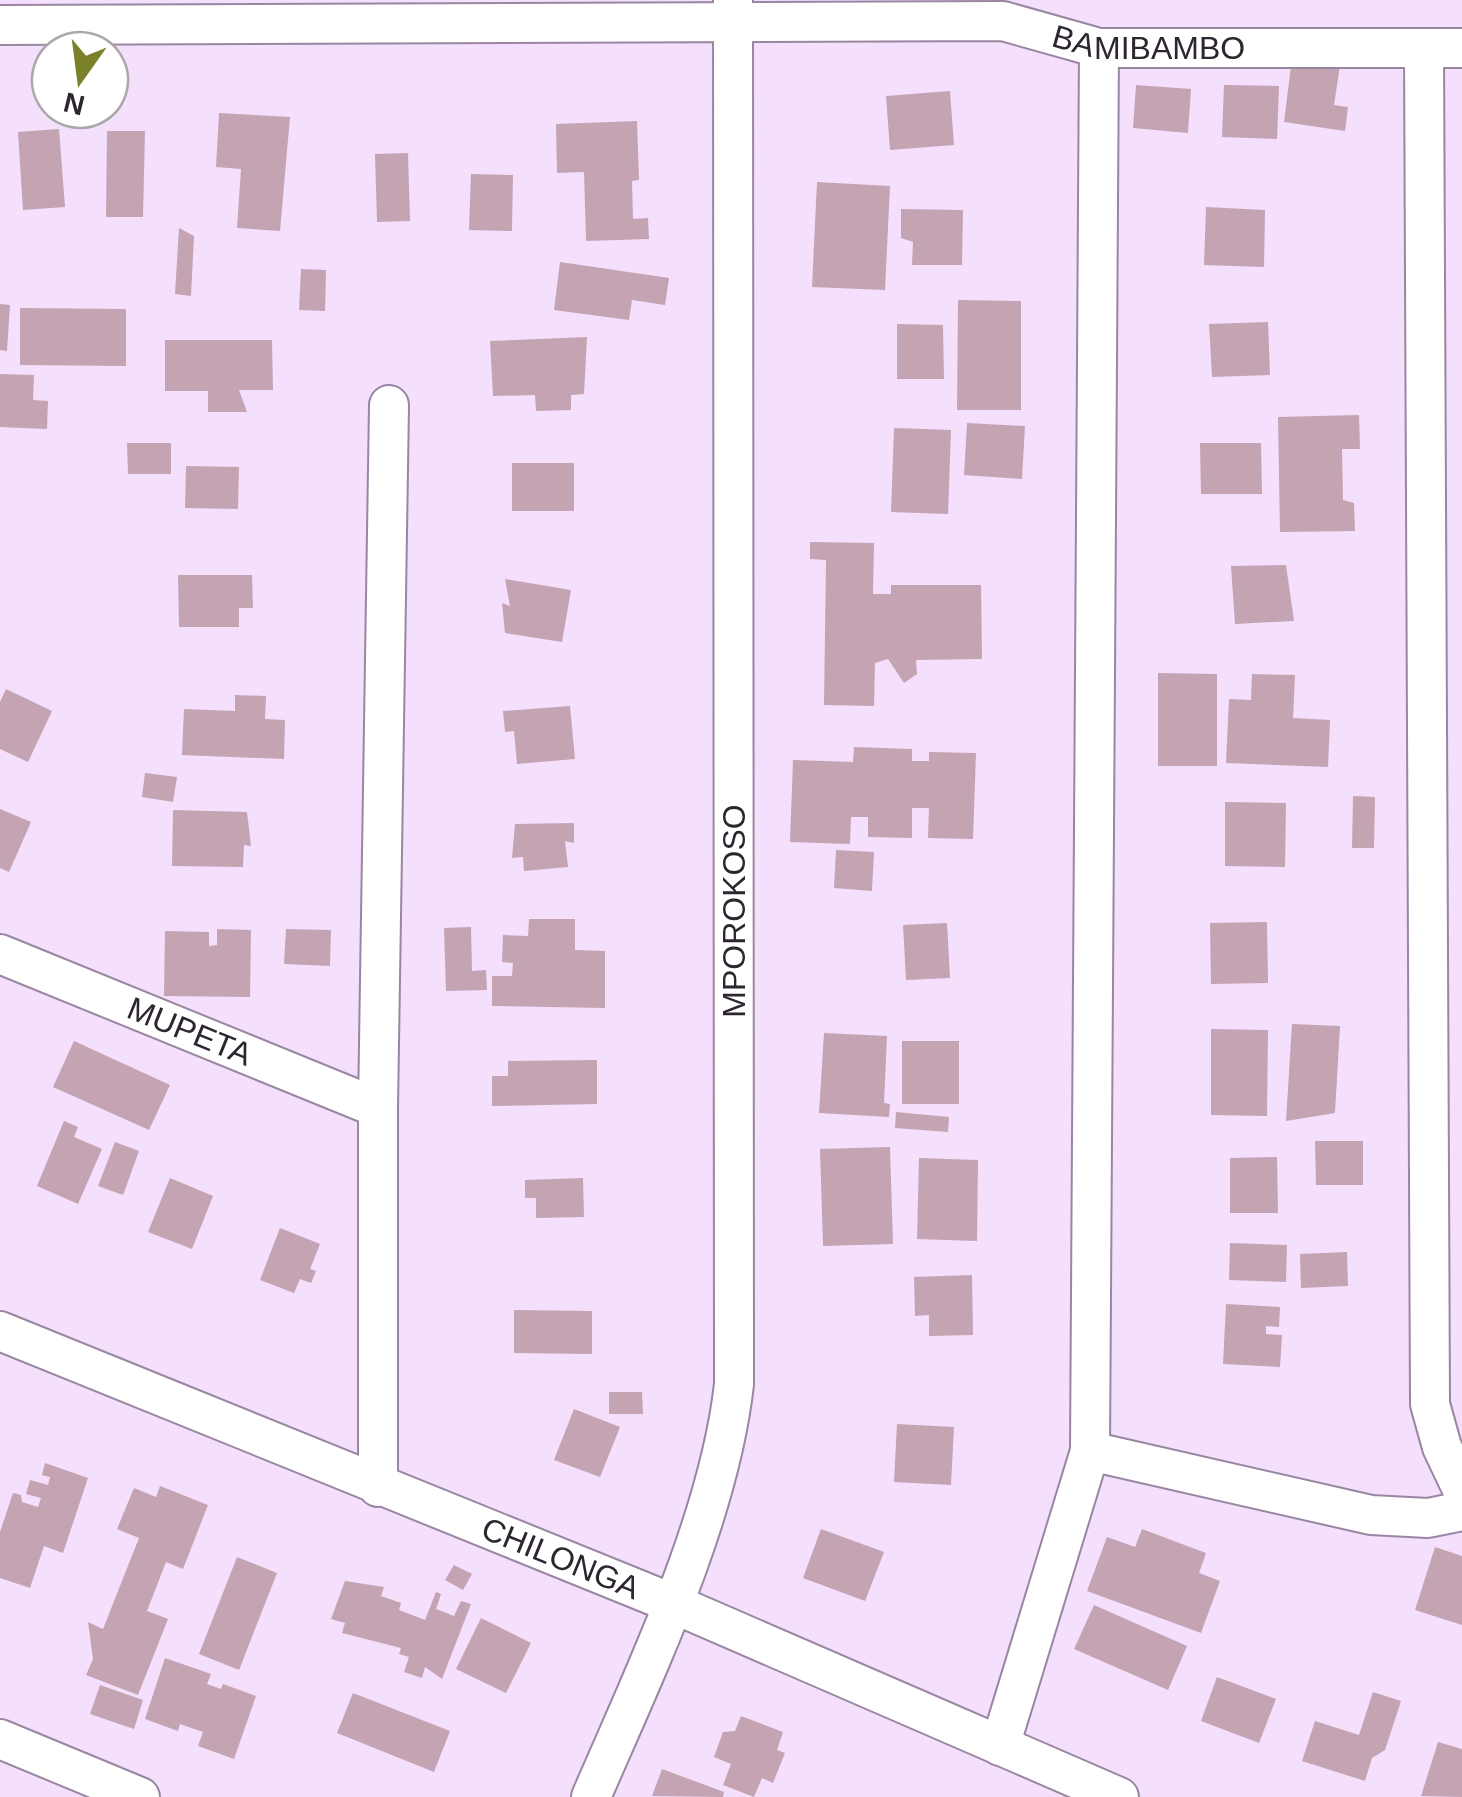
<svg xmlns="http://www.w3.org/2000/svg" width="1462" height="1797" font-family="Helvetica,sans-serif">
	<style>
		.building { fill: #c4a3b3 }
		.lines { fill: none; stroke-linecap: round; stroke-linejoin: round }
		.minor-casing { stroke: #9986a1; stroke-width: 42 }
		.minor { stroke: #fff; stroke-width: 38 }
		.labels { text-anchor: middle; stroke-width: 8; stroke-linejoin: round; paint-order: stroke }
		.street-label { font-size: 32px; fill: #2d2530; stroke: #fff }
	</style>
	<rect width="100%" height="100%" fill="#f4dffc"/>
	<g class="building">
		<polygon points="1292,58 1340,65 1334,105 1348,107 1345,131 1284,122"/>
		<polygon points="1136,85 1191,89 1188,133 1133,128"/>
		<polygon points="1224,85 1279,86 1277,139 1222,137"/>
		<polygon points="950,91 954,145 890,150 886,96"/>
		<polygon points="219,113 290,117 280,231 237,228 241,169 216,167"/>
		<polygon points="637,121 639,180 632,181 633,219 648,218 649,239 586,241 584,172 557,173 556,124"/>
		<polygon points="59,129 65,207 23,210 18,132"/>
		<polygon points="107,131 145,131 143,217 106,217"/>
		<polygon points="408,153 410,221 377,222 375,154"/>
		<polygon points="471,174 513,175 512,231 469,230"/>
		<polygon points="817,182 890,186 885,290 812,287"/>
		<polygon points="1206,207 1265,210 1264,267 1204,265"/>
		<polygon points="901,209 963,210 962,265 912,265 913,242 901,238"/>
		<polygon points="179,228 194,236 191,296 175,294"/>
		<polygon points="560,262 669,278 665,305 632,300 629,320 554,310"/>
		<polygon points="301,269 326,270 325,311 299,310"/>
		<polygon points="958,300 1021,301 1021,410 957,410"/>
		<polygon points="0,304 10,305 7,351 0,350"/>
		<polygon points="20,308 126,309 126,366 20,365"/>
		<polygon points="1268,322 1270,375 1212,377 1209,324"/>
		<polygon points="897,324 943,325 944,379 897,379"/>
		<polygon points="587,337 584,394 571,395 571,410 536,411 535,395 493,396 490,341"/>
		<polygon points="165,340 272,340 273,390 239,390 247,412 208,412 208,391 165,391"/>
		<polygon points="0,374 34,375 33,400 48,401 47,429 0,427"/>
		<polygon points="1359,415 1360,449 1342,449 1343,500 1354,503 1355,531 1280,532 1278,417"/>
		<polygon points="967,423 1025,426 1022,479 964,475"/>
		<polygon points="894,428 951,430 948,514 891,512"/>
		<polygon points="127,443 171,443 171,474 128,474"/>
		<polygon points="1200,443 1261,443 1262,494 1201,494"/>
		<rect x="512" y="463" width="62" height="48"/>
		<polygon points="186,466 239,467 238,509 185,508"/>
		<polygon points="810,542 874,543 873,594 891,594 891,585 981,585 982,659 916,660 917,674 904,683 888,659 875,663 874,706 824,705 826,560 810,559"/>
		<polygon points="1286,565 1294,621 1235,624 1231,566"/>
		<polygon points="178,575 252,575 253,608 239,608 239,627 179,627"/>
		<polygon points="505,579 571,590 562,642 505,633 502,603 510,606"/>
		<polygon points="1158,673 1217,674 1217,766 1158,766"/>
		<polygon points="1252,674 1295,675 1293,718 1330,720 1328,767 1226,763 1229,699 1251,700"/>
		<polygon points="6,689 52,711 28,762 0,749 0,702"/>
		<polygon points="235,695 266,696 265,719 285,720 284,759 182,755 184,709 235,711"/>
		<polygon points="570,706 575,759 517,764 514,731 505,732 503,711"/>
		<polygon points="854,747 912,749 912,761 929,761 929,752 976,753 973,839 928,838 929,808 912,808 912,838 868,837 868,817 851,817 850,844 790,842 793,760 853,762"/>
		<polygon points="145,773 177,777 173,802 142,797"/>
		<polygon points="1353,796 1375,797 1374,848 1352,848"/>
		<polygon points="1225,802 1286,803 1285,867 1225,866"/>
		<polygon points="0,809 31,822 9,872 0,868"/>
		<polygon points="173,810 247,812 251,846 244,845 243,867 172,866"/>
		<polygon points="574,823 574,843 565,841 568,867 524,871 523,857 512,858 515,824"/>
		<polygon points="836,850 874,852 872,891 834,888"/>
		<polygon points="529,919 575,919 575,950 605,951 605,1008 492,1006 492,976 512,976 513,963 502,962 503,935 528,936"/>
		<polygon points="1267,922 1268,983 1211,984 1210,923"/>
		<polygon points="947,923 950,978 906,980 903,925"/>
		<polygon points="471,927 472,971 486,970 487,990 446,991 444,928"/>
		<polygon points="217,929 251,930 250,997 164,996 165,931 209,932 209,946 217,945"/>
		<polygon points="286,929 331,930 330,966 284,964"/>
		<polygon points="1292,1024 1340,1026 1335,1113 1286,1121"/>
		<polygon points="1211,1029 1268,1030 1267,1116 1211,1115"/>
		<polygon points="824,1033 887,1036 884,1103 890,1104 889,1117 819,1113"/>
		<polygon points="74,1041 170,1085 149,1130 53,1087"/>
		<rect x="902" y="1041" width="57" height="63"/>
		<polygon points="597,1060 597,1104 492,1106 492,1076 508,1076 508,1061"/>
		<polygon points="896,1112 949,1117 948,1132 895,1128"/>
		<polygon points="64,1121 78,1127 74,1137 102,1149 78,1204 37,1186"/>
		<polygon points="1315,1141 1363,1141 1363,1185 1316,1185"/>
		<polygon points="115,1142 139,1151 123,1195 98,1186"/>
		<polygon points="890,1147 893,1244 823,1246 820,1149"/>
		<polygon points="1277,1157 1278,1213 1230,1213 1230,1158"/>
		<polygon points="919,1158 978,1160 977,1241 917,1239"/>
		<polygon points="170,1178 213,1196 192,1249 148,1232"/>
		<polygon points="583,1178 584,1217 536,1218 536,1198 525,1198 525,1180"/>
		<polygon points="280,1228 320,1244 310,1269 316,1271 311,1283 300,1279 294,1293 260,1280"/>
		<polygon points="1230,1243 1287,1245 1286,1282 1229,1280"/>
		<polygon points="1347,1252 1348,1286 1301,1288 1300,1254"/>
		<polygon points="972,1275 973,1335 929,1336 929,1315 915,1316 914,1277"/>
		<polygon points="1226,1304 1280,1307 1279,1327 1266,1326 1266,1334 1282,1335 1280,1367 1223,1364"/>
		<polygon points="514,1310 592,1311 592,1354 514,1353"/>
		<polygon points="609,1392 642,1392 643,1414 609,1414"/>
		<polygon points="574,1409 620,1427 600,1477 554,1460"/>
		<polygon points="897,1424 954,1427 951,1485 894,1482"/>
		<polygon points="45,1463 88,1478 63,1553 44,1546 30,1588 0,1578 0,1532 13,1493 21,1495 22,1502 38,1507 41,1498 26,1494 30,1480 48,1485 50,1477 42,1475"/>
		<polygon points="160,1486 208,1505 183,1569 166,1562 147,1611 168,1619 138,1695 86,1675 93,1659 88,1622 103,1629 139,1538 117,1529 134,1488 156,1497"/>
		<polygon points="821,1529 884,1552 865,1601 803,1578"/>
		<polygon points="1142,1529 1206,1553 1199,1573 1220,1581 1201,1633 1087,1591 1107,1537 1135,1547"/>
		<polygon points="1435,1547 1462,1556 1462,1625 1415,1610"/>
		<polygon points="237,1557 277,1573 239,1670 199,1654"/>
		<polygon points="454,1565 472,1574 463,1590 445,1580"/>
		<polygon points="345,1581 384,1587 381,1596 401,1603 399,1610 425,1620 436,1592 441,1594 436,1609 454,1616 461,1601 471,1604 442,1679 425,1667 422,1678 404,1672 409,1657 399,1654 401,1648 342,1633 345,1623 331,1619"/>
		<polygon points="1094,1605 1187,1646 1168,1690 1074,1649"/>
		<polygon points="481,1618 531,1643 506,1693 456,1669"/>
		<polygon points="165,1658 211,1674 207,1684 221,1689 223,1684 256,1696 234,1759 198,1746 203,1732 180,1724 178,1731 145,1719"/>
		<polygon points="1217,1677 1276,1699 1259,1743 1201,1721"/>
		<polygon points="100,1685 143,1700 134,1729 90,1714"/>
		<polygon points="1373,1692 1401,1701 1385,1750 1372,1758 1365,1781 1302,1761 1315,1721 1359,1735"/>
		<polygon points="353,1693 450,1731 434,1772 337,1733"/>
		<polygon points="741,1716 783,1732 777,1750 785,1753 773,1783 762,1778 754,1797 723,1785 731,1764 714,1757 723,1732 735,1731"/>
		<polygon points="1438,1742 1462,1749 1462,1797 1421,1796"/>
		<polygon points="662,1769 724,1792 723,1797 652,1796"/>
	</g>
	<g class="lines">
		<defs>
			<g id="minor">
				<path id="s1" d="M 0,25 L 1003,21 L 1099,48 L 1462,48"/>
				<polyline points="1424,48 1430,1404 1442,1447 1462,1489"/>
				<path id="s2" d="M 0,954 L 378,1108"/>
				<path id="s3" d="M 0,1331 L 674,1604 L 1119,1797"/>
				<polyline points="1090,1451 1371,1515 1428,1518 1462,1511"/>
				<polyline points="378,1487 378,1108 389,405"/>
				<polyline points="0,1739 140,1797"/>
				<polyline points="1000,1746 1090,1451 1099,48"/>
				<path d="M 591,1797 C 645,1672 719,1519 734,1384 L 733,0"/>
			</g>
		</defs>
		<use href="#minor" class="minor-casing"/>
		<use href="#minor" class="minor"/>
	</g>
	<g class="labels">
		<g class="street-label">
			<text dy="11" stroke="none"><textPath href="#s1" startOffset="1152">BAMIBAMBO</textPath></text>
			<text transform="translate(734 911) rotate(-90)" y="11">MPOROKOSO</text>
			<text dy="11" stroke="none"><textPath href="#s2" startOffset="205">MUPETA</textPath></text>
			<text dy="11" stroke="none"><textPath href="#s3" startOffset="605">CHILONGA</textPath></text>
		</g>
	</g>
	<g transform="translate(80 80) rotate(194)"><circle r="48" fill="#ffffff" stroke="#aba8ac" stroke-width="2.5"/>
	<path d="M0-8L18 38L0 25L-18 38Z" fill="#7b802a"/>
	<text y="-15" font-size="28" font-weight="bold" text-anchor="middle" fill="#2d2530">N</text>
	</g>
</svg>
